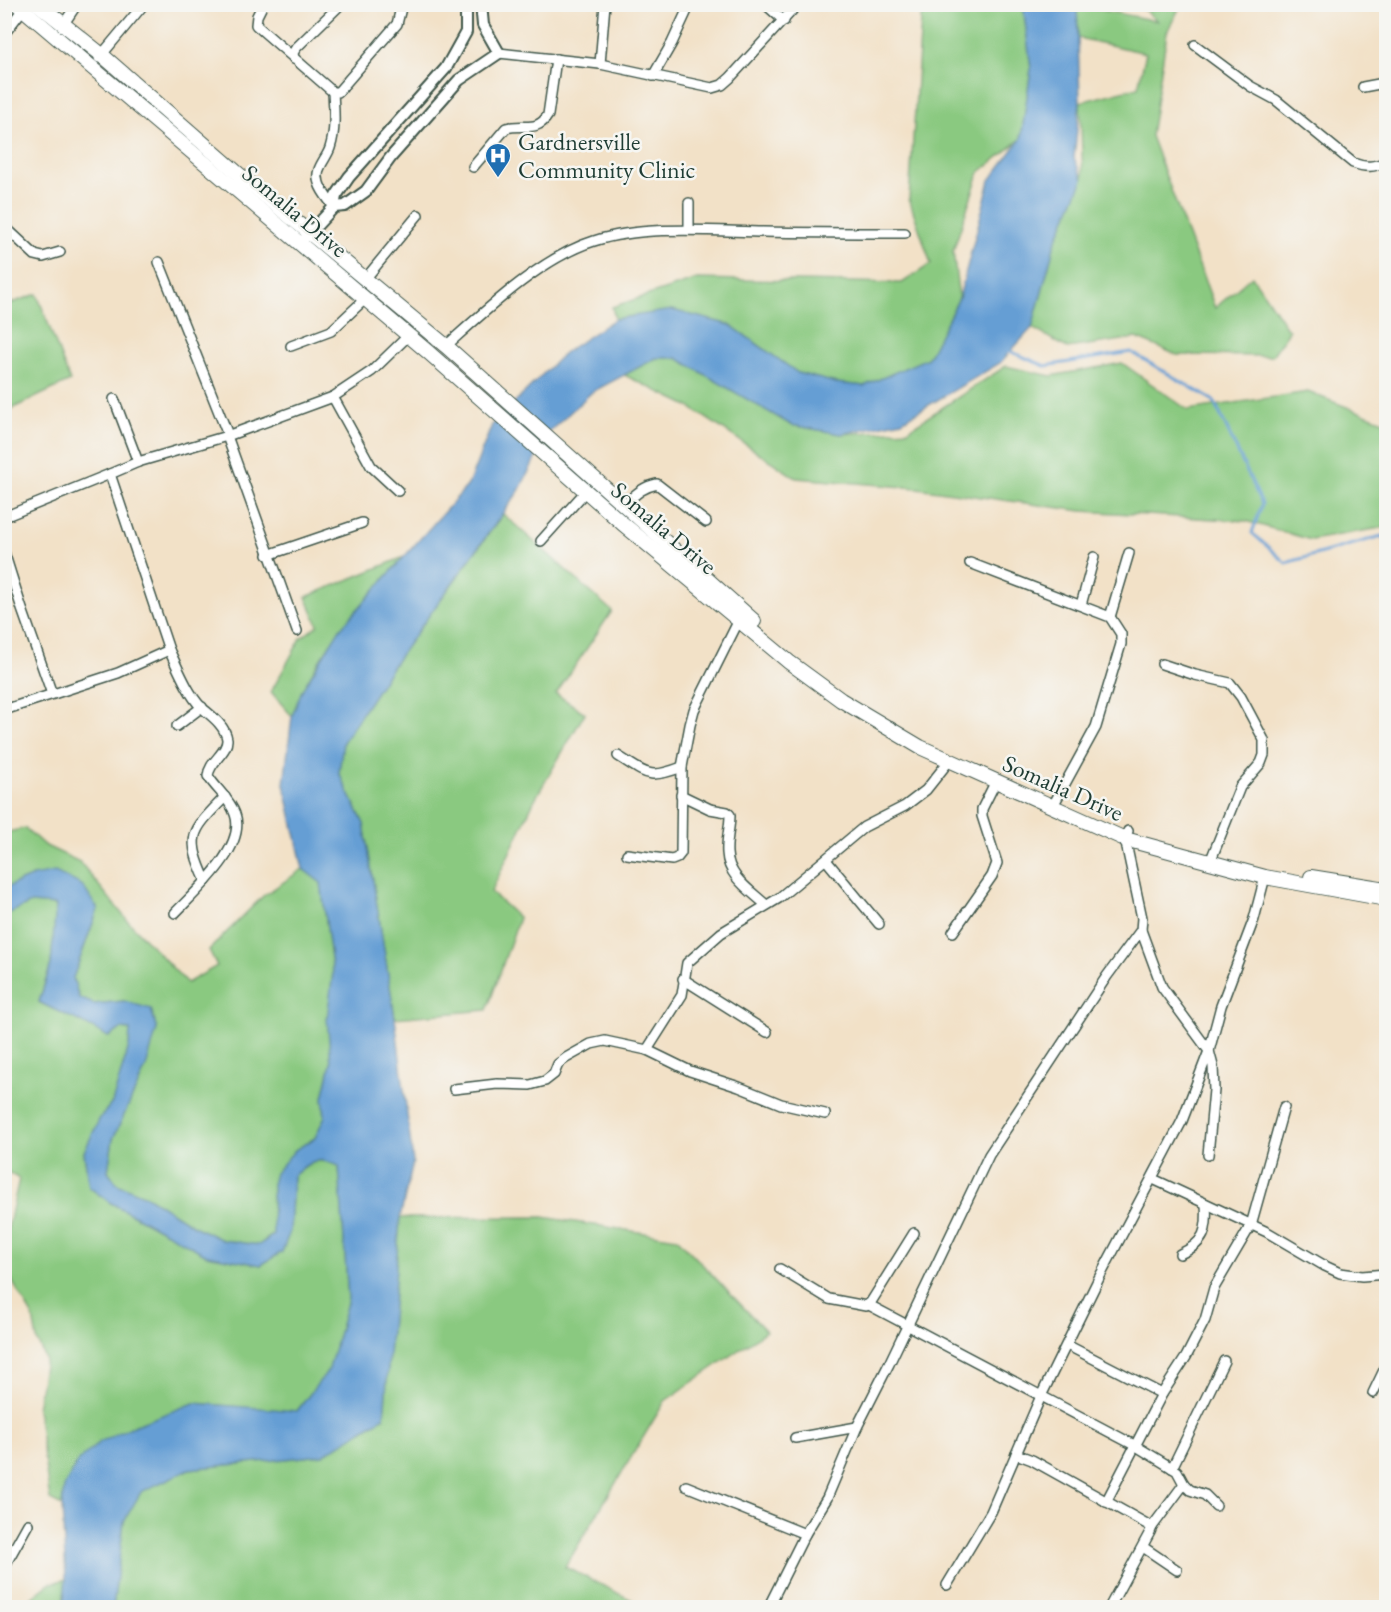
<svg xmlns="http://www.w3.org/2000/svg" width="1391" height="1612" font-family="'EB Garamond',serif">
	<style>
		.green { fill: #8ac980; stroke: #54835a; stroke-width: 1.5 }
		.water { fill: #659ed4; stroke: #426e84; stroke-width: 1.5 }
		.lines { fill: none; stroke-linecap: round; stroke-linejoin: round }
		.stream { stroke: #659ed4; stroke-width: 3 }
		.minor-casing { stroke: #3f564a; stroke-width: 12 }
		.tertiary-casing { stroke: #3f564a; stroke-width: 14 }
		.primary-casing { stroke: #3f564a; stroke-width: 16 }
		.minor { stroke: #fff; stroke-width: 9 }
		.tertiary { stroke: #fff; stroke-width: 10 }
		.primary { stroke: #fff; stroke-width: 14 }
		.labels { text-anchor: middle; stroke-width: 5; stroke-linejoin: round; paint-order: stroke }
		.poi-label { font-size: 24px; fill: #1f3d34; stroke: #f6f6f2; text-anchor: start }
		.street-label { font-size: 24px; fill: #1f3d34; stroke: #f6f6f2 }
	</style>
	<rect width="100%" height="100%" fill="#f6f6f2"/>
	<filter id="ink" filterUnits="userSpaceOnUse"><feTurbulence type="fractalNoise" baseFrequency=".0167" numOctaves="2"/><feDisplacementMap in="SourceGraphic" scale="12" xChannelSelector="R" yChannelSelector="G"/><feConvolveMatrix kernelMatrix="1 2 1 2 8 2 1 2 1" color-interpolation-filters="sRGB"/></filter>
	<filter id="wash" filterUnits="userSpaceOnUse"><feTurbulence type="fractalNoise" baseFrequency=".008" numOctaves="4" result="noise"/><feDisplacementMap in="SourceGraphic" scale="24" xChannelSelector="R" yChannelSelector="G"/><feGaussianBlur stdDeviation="1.35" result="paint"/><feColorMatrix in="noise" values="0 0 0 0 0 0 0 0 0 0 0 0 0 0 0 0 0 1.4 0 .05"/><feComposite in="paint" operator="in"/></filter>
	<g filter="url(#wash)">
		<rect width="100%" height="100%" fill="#f2e1c7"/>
		<g class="green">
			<polygon points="922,5 1023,5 1031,69 1021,139 979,173 953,251 959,298 928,358 864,386 836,383 798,373 730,325 672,310 615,319 612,307 697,279 902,283 931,264 909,199"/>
			<polygon points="1077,5 1157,21 1139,5 1181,5 1167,32 1151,136 1215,308 1252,276 1289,331 1272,356 1177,355 1136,338 1067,348 1032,328 1055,243 1083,179 1080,102 1138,87 1146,53 1078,38"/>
			<polygon points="37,294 70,381 5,412 5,297 9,304"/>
			<polygon points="656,358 677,358 791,425 841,434 908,430 1006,366 1051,376 1122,363 1188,410 1308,392 1386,422 1386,527 1311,540 1246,521 1082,511 917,488 796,478 688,406 624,375"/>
			<polygon points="503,514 612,611 556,694 585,713 535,799 491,892 519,918 487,1010 395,1018 364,824 339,773 343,742 396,661"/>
			<path d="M 404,557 C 360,606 315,653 292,716 L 271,692 L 301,638 L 318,625 L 306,597 Z"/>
			<polygon points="25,828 44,845 80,862 127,920 187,983 217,966 209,950 263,896 303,869 321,882 333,973 328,1018 331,1063 323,1098 325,1116 315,1138 295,1150 272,1184 273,1234 259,1245 222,1240 192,1225 148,1197 117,1184 108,1171 113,1139 146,1067 124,1001 94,1004 79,998 73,978 98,909 33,876 5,888 4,833"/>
			<path d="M 31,903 L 57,905 L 51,964 L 39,1002 C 61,1014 87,1023 108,1037 L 121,1029 L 130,1030 L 129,1046 L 112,1103 L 100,1118 L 84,1152 L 89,1187 L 111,1203 L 207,1255 L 261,1265 L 282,1252 L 290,1231 L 293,1176 C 312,1160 315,1156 339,1166 L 348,1299 L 330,1369 L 296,1412 L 194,1403 L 64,1487 L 62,1506 L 50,1500 L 37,1409 L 45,1359 L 37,1340 L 33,1317 L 5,1269 L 5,1241 L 19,1179 L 5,1170 L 4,915 Z"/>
			<polygon points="543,1217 677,1238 766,1331 665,1401 565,1567 646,1607 113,1608 124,1521 140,1492 189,1469 323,1455 384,1417 400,1218"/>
			<polygon points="66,1579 63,1607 19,1608 49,1584"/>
		</g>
		<path class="water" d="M 1023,5 L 1077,5 L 1080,102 L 1074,158 L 1083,179 L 1055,243 L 1032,328 L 1000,363 L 902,421 L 841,434 L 791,425 L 677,358 L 656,358 L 592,392 L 548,433 L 519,491 L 396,661 L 343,742 L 339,773 L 364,824 L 395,1018 L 413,1162 L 400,1218 L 384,1417 L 323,1455 L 189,1469 L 141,1492 L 124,1521 L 113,1607 L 63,1607 L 66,1579 L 62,1506 L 64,1487 L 78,1461 L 100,1442 L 133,1426 L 194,1403 L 297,1411 L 329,1369 L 348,1299 L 339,1166 C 315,1156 312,1160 293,1176 L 290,1231 L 282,1252 L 261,1265 L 207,1255 L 111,1203 L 89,1187 L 84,1152 L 100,1118 L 112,1103 L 129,1046 L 130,1030 L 121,1029 L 108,1037 C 87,1023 61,1014 39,1002 L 51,964 L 56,905 L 31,903 L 5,915 L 5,888 L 33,876 L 55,872 L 82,885 L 98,909 L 73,978 L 79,998 L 94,1004 L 124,1001 L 151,1009 L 157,1029 L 146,1067 L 113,1139 L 108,1171 L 117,1184 L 148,1197 L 192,1225 L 222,1240 L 259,1245 L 273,1235 L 272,1184 L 275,1173 L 295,1150 L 315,1138 L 325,1116 L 323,1098 L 331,1063 L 327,1018 L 333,973 L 321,883 L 303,869 L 284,784 L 292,716 L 302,690 L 340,629 L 468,485 L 492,425 L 564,353 L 615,319 L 672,310 L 730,325 L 798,373 L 836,383 L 864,386 L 928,358 L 959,298 L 990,180 L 1021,139 L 1031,69 Z"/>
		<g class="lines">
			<polyline class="stream" points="1007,350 1045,366 1131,352 1214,401 1262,504 1252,533 1286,563 1382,536 1386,541"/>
		</g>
	</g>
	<g filter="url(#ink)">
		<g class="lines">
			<defs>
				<g id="minor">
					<polyline points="263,4 257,16 256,25 333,92 338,92 397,24 402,4"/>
					<polyline points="765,4 784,21"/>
					<polyline points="63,25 77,4"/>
					<polyline points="4,34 23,9"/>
					<path d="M 1195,45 L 1250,86 L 1276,100 L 1353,163 C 1366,168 1374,167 1386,162"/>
					<polyline points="499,53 600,64 712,88 722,85 730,78 798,4"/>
					<polyline points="99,58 144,4"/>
					<polyline points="294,59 293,53 296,48 338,7 337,4"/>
					<polyline points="600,64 605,4"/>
					<polyline points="653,76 672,43 690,4"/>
					<polyline points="1363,87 1379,84 1386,80"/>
					<path d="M 333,92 C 334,111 336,129 330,148 C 326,160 314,169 319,183 C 321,191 329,200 334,207"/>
					<path d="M 473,167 L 506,128 C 524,123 537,133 548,115 L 556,59"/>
					<polyline points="689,203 689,229"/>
					<polyline points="4,226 35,255 43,257 60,252"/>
					<polyline points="159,262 228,435"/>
					<polyline points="366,278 418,215"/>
					<polyline points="291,346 331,331 365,299"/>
					<path d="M 446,346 C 486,310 542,257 594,241 C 644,225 711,231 763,232 C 810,233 858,233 905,233"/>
					<polyline points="333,397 371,466 398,491"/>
					<polyline points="114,399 138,462"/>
					<polyline points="227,436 297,631"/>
					<path d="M 624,505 C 635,495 642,487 657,484 L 706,522"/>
					<polyline points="4,517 110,474"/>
					<polyline points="541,541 586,491"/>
					<polyline points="4,552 22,609 52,694"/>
					<polyline points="268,555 362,523"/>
					<polyline points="970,563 1110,617 1121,634 1121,644 1096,727 1055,802"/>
					<polyline points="1081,605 1094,557"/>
					<polyline points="1110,617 1129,553"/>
					<path d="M 169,650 C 178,668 187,692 201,707 C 210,715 225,725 227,739 C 228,753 209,761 208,776 C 216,789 230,799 235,814 C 247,847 196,891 175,913"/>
					<polyline points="1162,664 1195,675 1230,683 1241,697 1264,740 1264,755 1261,763 1240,787 1212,857"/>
					<polyline points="4,710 118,673 169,650 110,474 138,462 227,436 333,397 372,371 408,336"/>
					<polyline points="177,726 202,707"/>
					<path d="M 618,756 C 647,774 648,780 682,767"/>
					<path d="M 681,795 L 710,809 L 727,812 L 730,815 C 730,828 726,840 727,853 C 728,877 750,890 766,905"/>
					<polyline points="627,854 672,860 677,858 681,853 682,767 690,725 694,710 739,620"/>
					<polyline points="826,860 879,924"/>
					<path d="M 206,881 C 185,835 192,831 225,797"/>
					<polyline points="1141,930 1162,987 1209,1051 1213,1066 1214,1090 1208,1155"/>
					<polyline points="953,932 992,876 997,863 982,816 982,809 995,783"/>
					<polyline points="683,979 767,1032"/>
					<polyline points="647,1050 682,995 687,963 721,933 779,898 864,827 905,806 926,790 949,761"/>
					<polyline points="454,1089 497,1084 530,1085 545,1081 554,1074 558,1064 566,1058 591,1044 605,1041 647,1050 690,1071 739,1087 781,1104 825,1114"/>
					<polyline points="1153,1179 1267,1232 1325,1266 1340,1273 1362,1276 1386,1274"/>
					<path d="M 1180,1254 C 1205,1243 1208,1230 1206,1204"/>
					<polyline points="780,1269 829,1299 866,1306 871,1302 914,1233"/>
					<polyline points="869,1305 1136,1446 1177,1471 1184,1484 1190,1490 1205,1495 1216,1506"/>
					<polyline points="1067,1345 1162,1394"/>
					<polyline points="1373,1393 1386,1366"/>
					<polyline points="795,1438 857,1427"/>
					<polyline points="1016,1454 1032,1460 1152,1527 1150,1532 1109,1608"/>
					<polyline points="1172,1468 1224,1361"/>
					<polyline points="686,1486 805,1534"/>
					<polyline points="1106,1502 1162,1394 1186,1357 1205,1320 1214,1288 1251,1225 1284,1107"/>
					<polyline points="1152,1527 1184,1484"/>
					<polyline points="1143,1547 1177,1570"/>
					<polyline points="4,1567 28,1524"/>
					<polyline points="947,1585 991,1512 1041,1396 1099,1278 1182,1121 1209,1051 1221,1006 1254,919 1265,877"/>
					<polyline points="768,1608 805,1534 827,1498 857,1427 889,1364 989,1155 1107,976 1141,930 1142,918 1125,839 1128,831"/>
				</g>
				<g id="tertiary">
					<polyline points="334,207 345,206 366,191 391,157 459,80 499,53 483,25 481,4"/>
					<polyline points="306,237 334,207 336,196 349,177 446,68 466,32 466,4"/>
				</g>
				<g id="primary">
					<polyline points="17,4 428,352 622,523 789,662 841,700 920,747 1125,839 1265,877 1386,899"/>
					<polyline points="38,4 102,55 242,177 446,346 754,621"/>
					<polyline points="1311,877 1386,889"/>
				</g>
			</defs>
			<use href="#minor" class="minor-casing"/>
			<use href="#tertiary" class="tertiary-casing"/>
			<use href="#primary" class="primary-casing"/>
			<use href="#minor" class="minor"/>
			<use href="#tertiary" class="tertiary"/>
			<use href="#primary" class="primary"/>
		</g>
	</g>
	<defs>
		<symbol id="hospital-pin" viewBox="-11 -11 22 30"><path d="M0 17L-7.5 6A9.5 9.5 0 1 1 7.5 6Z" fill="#1f6fb2" stroke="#f6f6f2"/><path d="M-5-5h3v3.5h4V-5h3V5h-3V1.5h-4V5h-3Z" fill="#fff"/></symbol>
	</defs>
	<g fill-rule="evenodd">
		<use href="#hospital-pin" x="483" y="141" width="30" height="40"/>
	</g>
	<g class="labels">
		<g class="poi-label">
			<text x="518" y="150">Gardnersville<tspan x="518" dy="28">Community Clinic</tspan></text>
		</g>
		<g class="street-label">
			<text transform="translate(295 211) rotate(40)" y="8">Somalia Drive</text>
			<text transform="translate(664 528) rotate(40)" y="8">Somalia Drive</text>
			<text transform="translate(1063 788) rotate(24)" y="8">Somalia Drive</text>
		</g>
	</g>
	<rect width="1391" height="1612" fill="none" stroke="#f6f6f2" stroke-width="24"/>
</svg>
